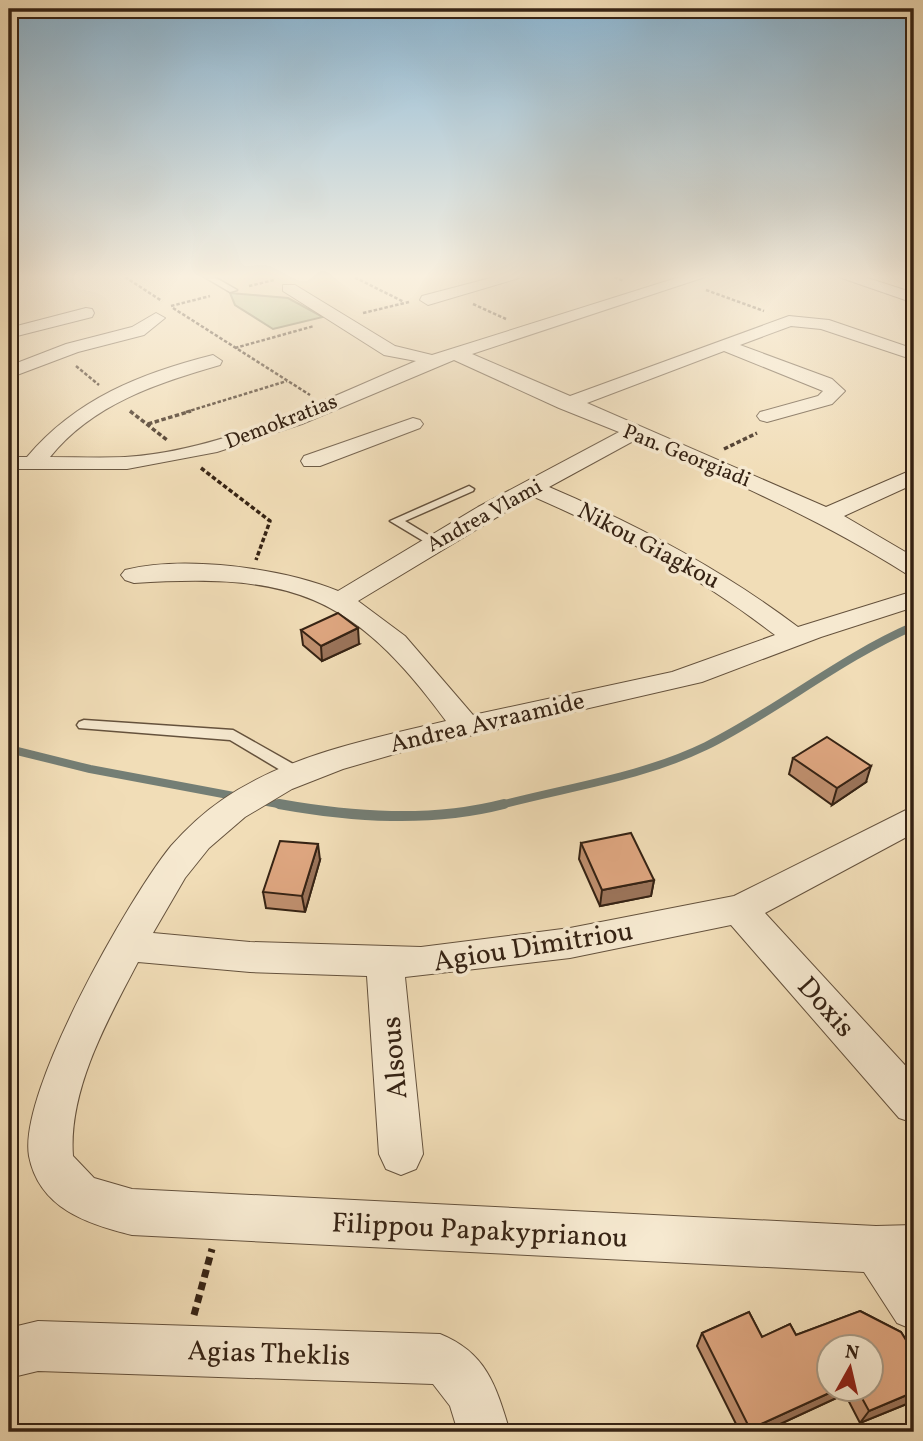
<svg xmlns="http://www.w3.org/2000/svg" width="923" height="1441" font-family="Vollkorn,serif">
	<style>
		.green { fill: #b3c293; stroke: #747254; stroke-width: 2 }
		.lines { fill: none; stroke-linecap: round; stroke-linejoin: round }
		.stream-far1 { stroke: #747e75; stroke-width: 8 }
		.stream { stroke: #747e75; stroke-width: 10 }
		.service-casing { stroke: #65523d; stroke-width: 3 }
		.minor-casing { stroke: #65523d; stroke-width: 2 }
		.path-far2 { stroke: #362314; stroke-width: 2.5; stroke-dasharray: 3.5 2; stroke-linecap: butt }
		.path-far1 { stroke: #362314; stroke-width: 3.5; stroke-dasharray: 4.5 2.5; stroke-linecap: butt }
		.path { stroke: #362314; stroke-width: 7; stroke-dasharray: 8 5; stroke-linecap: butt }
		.service { fill: #f6e9d0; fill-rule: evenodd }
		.minor { fill: #f6e9d0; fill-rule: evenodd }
		.wall { fill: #bf8f6e; stroke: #362314; stroke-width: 2; fill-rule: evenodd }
		.shaded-wall { fill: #9b745a; stroke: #362314; stroke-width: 2 }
		.building { fill: #dea680; stroke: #362314; stroke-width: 2 }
		.labels { text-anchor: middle; stroke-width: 7; stroke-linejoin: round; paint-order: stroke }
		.far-street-label { font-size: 21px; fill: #362314; stroke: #f6e9d0 }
		.street-label { font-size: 24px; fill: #362314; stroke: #f6e9d0 }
		.near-street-label { font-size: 28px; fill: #362314; stroke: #f6e9d0 }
	</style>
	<rect width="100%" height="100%" fill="#f1ddb7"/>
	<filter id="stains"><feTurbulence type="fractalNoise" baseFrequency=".00286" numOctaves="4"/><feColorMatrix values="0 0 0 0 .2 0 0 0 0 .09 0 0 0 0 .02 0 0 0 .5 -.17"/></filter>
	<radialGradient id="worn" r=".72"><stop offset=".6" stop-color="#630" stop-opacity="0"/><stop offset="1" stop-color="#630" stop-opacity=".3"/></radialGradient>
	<polygon class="green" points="230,293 288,298 323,317 273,329 235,305"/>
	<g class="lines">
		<g class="stream-far1">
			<polyline points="9,749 90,769 239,797"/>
			<polyline points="262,801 289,806"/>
			<path d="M 497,806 C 567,787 640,778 706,746 C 778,710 840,658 914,626"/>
		</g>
		<path class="stream" d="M 279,804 C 352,817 430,823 504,804"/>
		<defs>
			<g id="service">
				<polygon points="201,275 211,275 237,290 230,292"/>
				<polygon points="469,486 474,489 473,491 405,521 438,541 438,545 430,545 390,521"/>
				<polygon points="84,720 233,730 302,769 304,773 302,777 292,777 230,740 79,728 77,725 79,722"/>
			</g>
			<g id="minor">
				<polygon points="502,275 529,275 428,305 420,300 422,296"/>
				<path d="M 686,275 L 711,275 L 472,354 L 570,396 L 789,316 L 829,320 L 914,349 L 914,360 L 821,329 L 791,326 L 740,345 L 832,379 L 845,391 L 832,404 L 767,422 L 760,420 L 757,416 L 760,412 L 818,396 L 823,391 L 724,351 L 587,403 L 826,507 L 914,469 L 914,484 L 844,516 L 914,557 L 914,575 L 905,573 C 820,519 729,480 637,439 L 549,487 C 638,525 721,569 798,627 L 914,591 L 914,607 L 821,637 L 702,682 L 412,749 L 343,769 L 292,789 L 245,817 L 209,848 L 185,878 L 153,933 L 250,942 L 421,947 L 570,928 L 734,896 L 914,806 L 914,833 L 765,913 L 914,1075 L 914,1123 L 899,1118 L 731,925 L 570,958 L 405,977 L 423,1154 L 416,1169 L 401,1175 L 386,1169 L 379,1154 L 367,976 L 250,972 L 138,962 C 108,1019 68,1090 73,1156 L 94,1178 L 132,1189 L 876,1226 L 914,1225 L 914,1330 L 897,1323 L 864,1272 L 132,1235 C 87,1224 39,1208 29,1156 C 18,1092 129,898 171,846 C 186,829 203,813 222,800 C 287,755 370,739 446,721 C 352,593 291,573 134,583 L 125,580 L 121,575 L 125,570 C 184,555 282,568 338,591 L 478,507 L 619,432 L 559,408 L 454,360 L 302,424 L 217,452 L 127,469 L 9,469 L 9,457 L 27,457 C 76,399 141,373 213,355 L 222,361 L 220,365 C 157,383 93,404 50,457 C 75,457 100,458 125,457 C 223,451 326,399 416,361 L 384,355 L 283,291 L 283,285 L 295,285 L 395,346 L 432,355 ZM 532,496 C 619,534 700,577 775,635 L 672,672 L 473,715 L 405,636 L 358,601 Z"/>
				<polygon points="833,275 858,275 914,293 914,303"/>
				<polygon points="86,308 92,309 94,313 92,317 9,338 9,328"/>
				<polygon points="156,313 165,318 144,335 78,352 9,378 9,366 66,344 132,327"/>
				<polygon points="413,418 420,420 423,424 420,428 320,466 304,466 301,461 304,456"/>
				<path d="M 38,1321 L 440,1334 C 487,1353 496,1386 510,1432 L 458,1432 L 450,1406 L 433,1384 L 38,1371 L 9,1378 L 9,1328 Z"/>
			</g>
		</defs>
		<use href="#service" class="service-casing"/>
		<use href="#minor" class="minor-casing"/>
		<g class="path-far2">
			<polyline points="350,275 404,302"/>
			<polyline points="609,275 624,281"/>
			<polyline points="125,277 162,301"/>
			<polyline points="249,286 274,280"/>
			<polyline points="706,290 764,311"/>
			<polyline points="473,304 506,319"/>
			<polyline points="171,306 210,296"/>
			<polyline points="173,308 310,395"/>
			<polyline points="363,313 409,302"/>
			<polyline points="235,348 314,326"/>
			<polyline points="76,366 99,385"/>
			<polyline points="186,412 287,381"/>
		</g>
		<g class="path-far1">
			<polyline points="130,411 167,440"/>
			<polyline points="148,424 191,411"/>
			<polyline points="724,449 757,433"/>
			<polyline points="201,468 270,521 256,560"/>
		</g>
		<polyline class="path" points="194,1315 212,1249"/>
		<use href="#service" class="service"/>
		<use href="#minor" class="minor"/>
	</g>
	<g class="wall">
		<polygon points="301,630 359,644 322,661 303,645"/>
		<polygon points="793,758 866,782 832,805 789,774"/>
		<polygon points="581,843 654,880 651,896 600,906 579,859"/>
		<polygon points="320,860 305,912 266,908 263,892"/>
		<path d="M 860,1311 L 901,1332 L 914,1353 L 914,1401 L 860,1423 L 845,1394 L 763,1432 L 740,1432 L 697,1346 L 702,1333 L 749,1312 L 762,1337 L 790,1324 L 796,1335 ZM 829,1347 L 871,1347 L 871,1389 L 829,1389 Z"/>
	</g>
	<g class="shaded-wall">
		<polygon points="358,628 359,644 322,661 321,646"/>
		<polygon points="871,766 866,782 832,805 837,788"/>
		<polygon points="318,844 320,860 305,912 302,896"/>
		<polygon points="654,880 651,896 600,906 602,890"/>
		<polygon points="838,1389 848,1389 845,1394 763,1432 748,1432 750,1429"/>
		<polygon points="914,1392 914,1401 860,1423 869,1411"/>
	</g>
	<g class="building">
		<polygon points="338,613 358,628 321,646 301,630"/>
		<polygon points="827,737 871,766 837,788 793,758"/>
		<polygon points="631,833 654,880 602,890 581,843"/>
		<polygon points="280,841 318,844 302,896 263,892"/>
		<polygon points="860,1311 901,1332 914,1353 914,1392 869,1411 857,1389 871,1389 871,1347 829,1347 829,1389 838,1389 750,1429 702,1333 749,1312 762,1337 790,1324 796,1335"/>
	</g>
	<linearGradient id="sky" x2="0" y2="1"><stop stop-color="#8ab6d4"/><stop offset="0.58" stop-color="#f9f0df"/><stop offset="1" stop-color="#f9f0df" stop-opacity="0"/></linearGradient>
	<rect width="923" height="477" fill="url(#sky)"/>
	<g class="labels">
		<g class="far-street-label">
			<text transform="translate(281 421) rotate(-21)" y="7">Demokratias</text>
			<text transform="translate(687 455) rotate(22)" y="7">Pan. Georgiadi</text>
			<text transform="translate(484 515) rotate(-29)" y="7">Andrea Vlami</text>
		</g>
		<g class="street-label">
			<text transform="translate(649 545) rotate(28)" y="8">Nikou Giagkou</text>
			<text transform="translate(487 722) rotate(-13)" y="8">Andrea Avraamide</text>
		</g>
		<g class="near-street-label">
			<text transform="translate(533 945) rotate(-9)" y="10">Agiou Dimitriou</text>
			<text transform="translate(827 1006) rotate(48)" y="10">Doxis</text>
			<text transform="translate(393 1058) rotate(-95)" y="10">Alsous</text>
			<text transform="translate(480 1229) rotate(3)" y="10">Filippou Papakyprianou</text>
			<text transform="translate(269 1352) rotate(2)" y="10">Agias Theklis</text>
		</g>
	</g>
	<rect width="923" height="1441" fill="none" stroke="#f1ddb7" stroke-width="35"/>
	<rect x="10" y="10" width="902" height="1420" fill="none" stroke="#362314" stroke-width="3.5"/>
	<rect x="18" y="18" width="888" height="1406" fill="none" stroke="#362314" stroke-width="2"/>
	<g transform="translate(850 1368) rotate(8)"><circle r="33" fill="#f6e9d0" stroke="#a99a85" stroke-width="2"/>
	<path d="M0-5L12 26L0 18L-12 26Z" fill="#8f2418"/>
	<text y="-10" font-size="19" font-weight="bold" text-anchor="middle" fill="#362314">N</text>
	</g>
	<rect width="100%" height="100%" filter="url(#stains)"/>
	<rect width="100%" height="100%" fill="url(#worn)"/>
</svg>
